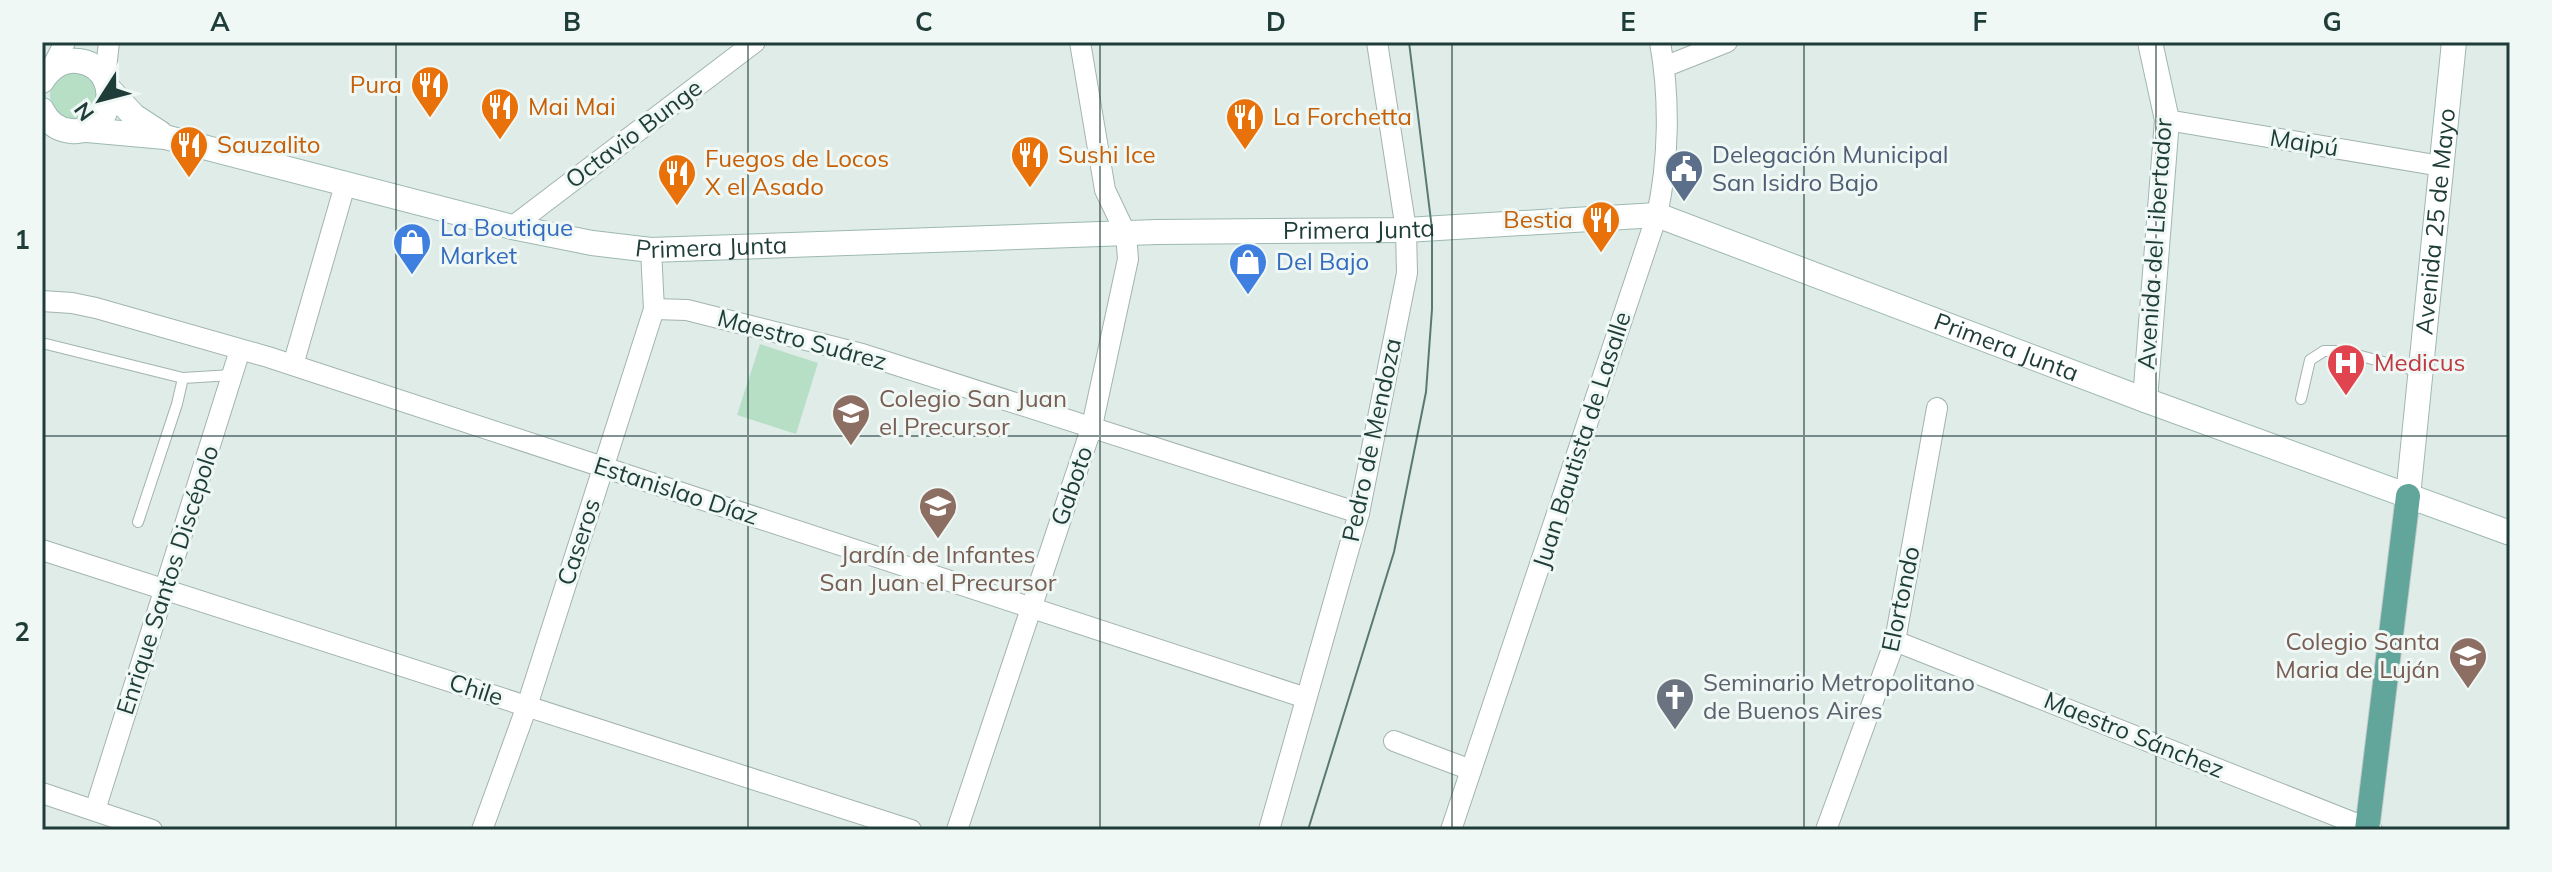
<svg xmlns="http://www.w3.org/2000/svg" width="2552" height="872" font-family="Mulish,sans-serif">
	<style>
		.green { fill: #b7dfc6 }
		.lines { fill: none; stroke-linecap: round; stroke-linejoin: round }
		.lane-casing { stroke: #a2b4b0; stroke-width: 12 }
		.street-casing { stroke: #a2b4b0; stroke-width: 22 }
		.secondary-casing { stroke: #9db8b2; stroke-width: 26 }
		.primary-casing { stroke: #c0c9c7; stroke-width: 26 }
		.lane { stroke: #fff; stroke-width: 10 }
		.street { stroke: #fff; stroke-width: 20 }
		.secondary { stroke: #fff; stroke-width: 24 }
		.primary { stroke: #61a59b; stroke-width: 24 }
		.tram { stroke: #597974; stroke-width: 2 }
		.grid { fill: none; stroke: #1f3d38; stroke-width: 2; stroke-opacity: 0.55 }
		.labels { text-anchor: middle; stroke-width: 6; stroke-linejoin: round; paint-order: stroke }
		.food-label { font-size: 24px; fill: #c56008; stroke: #f0f8f5; text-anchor: start }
		.street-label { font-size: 24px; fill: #1f3d38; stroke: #f0f8f5 }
		.service-label { font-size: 24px; fill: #4e5e75; stroke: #f0f8f5; text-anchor: start }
		.shop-label { font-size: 24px; fill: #366cbe; stroke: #f0f8f5; text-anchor: start }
		.health-label { font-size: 24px; fill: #be3a42; stroke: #f0f8f5; text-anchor: start }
		.education-label { font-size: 24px; fill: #785e54; stroke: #f0f8f5; text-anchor: start }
		.worship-label { font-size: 24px; fill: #5b616d; stroke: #f0f8f5; text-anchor: start }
		.neatline { fill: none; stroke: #1f3d38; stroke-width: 3 }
		.grid-label { font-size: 26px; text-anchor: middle; font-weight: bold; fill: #1f3d38 }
	</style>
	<rect width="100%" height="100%" fill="#e0ece8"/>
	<g class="green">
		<circle cx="74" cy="96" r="24"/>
		<polygon points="760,344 818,363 796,434 737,415"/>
	</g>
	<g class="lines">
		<defs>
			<g id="lane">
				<polyline points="42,343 183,378"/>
				<polyline points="2301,399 2310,360 2324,351 2342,351 2421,372"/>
				<polyline points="138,522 177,404 183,378 232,375"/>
			</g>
			<g id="street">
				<polyline points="1664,67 1727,42"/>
				<polyline points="51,69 65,42"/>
				<polyline points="105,78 109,42"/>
				<polyline points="2167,120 2441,166"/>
				<polyline points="512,227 755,42"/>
				<polyline points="42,301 72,303 96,308 268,357 1306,698"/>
				<polyline points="654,309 687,310 862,354 1359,513"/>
				<polyline points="293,365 345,185"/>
				<polyline points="42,550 911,830"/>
				<polyline points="1895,641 2372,830"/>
				<polyline points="1394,741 1471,770"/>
				<polyline points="42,793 152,830"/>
				<polyline points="95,810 240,350"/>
				<polyline points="482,830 527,706 654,309 651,250"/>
				<polyline points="957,830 1092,426 1128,259 1126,234 1105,190 1080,42"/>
				<polyline points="1269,830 1359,513 1407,273 1406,230 1377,42"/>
				<path d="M 1451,830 L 1657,215 C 1669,160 1670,98 1660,42"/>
				<polyline points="1826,830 1895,641 1937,408"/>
			</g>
			<g id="secondary">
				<path d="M 42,81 C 50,68 62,59 78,61 C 123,66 116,136 71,131 C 57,130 48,122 42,110"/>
				<polyline points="109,89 134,116 160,133"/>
				<path id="s1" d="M 87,130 L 165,137 L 512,227 L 592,243 L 651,250 L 1157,232 L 1406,230 L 1657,215 L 2145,400 L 2510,533"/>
				<polyline points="2145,400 2167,120 2150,42"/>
				<path id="s2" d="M 2408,496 L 2454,42"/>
			</g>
			<polyline id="primary" points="2367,830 2408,496"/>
		</defs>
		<use href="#lane" class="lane-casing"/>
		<use href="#street" class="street-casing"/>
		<use href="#secondary" class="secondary-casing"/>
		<use href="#primary" class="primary-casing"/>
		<use href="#lane" class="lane"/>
		<use href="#street" class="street"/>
		<use href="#secondary" class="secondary"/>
		<use href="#primary" class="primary"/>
		<polyline class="tram" points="1308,830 1394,552 1426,392 1432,309 1432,229 1409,42"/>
	</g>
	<path class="grid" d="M 396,42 L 396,830M 748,42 L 748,830M 1100,42 L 1100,830M 1452,42 L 1452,830M 1804,42 L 1804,830M 2156,42 L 2156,830M 42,436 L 2510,436"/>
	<defs>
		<symbol id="restaurant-pin" viewBox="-11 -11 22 30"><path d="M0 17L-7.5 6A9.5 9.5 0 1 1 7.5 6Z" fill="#e8710a" stroke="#f0f8f5"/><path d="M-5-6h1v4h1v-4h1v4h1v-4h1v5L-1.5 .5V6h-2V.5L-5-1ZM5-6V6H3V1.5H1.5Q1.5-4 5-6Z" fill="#fff"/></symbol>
		<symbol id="civic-pin" viewBox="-11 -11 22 30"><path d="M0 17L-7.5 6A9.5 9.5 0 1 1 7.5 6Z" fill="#5c6f8a" stroke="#f0f8f5"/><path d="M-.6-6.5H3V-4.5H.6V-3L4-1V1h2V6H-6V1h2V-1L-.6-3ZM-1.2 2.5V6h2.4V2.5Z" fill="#fff"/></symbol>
		<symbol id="shop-pin" viewBox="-11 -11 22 30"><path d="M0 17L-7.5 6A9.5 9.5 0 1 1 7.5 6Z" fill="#3f7fe0" stroke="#f0f8f5"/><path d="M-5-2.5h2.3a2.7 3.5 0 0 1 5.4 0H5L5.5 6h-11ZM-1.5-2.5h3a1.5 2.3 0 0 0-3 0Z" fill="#fff"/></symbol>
		<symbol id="hospital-pin" viewBox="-11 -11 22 30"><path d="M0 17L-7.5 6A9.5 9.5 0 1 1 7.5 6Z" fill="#e0444e" stroke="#f0f8f5"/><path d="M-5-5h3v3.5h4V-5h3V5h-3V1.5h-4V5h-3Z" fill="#fff"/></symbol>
		<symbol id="school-pin" viewBox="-11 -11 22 30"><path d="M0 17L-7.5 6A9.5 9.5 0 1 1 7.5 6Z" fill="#8d6e63" stroke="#f0f8f5"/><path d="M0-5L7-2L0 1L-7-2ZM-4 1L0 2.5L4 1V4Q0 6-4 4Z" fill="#fff"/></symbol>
		<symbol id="church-pin" viewBox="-11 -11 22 30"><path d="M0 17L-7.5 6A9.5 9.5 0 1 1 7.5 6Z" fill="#6b7280" stroke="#f0f8f5"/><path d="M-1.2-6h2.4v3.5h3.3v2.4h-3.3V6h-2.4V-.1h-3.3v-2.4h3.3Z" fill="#fff"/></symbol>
	</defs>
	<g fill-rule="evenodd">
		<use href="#restaurant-pin" x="408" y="63" width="44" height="60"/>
		<use href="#restaurant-pin" x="478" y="85" width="44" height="60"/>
		<use href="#restaurant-pin" x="1223" y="95" width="44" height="60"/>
		<use href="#restaurant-pin" x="167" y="123" width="44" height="60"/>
		<use href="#restaurant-pin" x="1008" y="133" width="44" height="60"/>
		<use href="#civic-pin" x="1662" y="147" width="44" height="60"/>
		<use href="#restaurant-pin" x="655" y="151" width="44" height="60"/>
		<use href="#restaurant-pin" x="1579" y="198" width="44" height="60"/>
		<use href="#shop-pin" x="390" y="220" width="44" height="60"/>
		<use href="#shop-pin" x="1226" y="240" width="44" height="60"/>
		<use href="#hospital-pin" x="2324" y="341" width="44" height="60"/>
		<use href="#school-pin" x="829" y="391" width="44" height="60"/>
		<use href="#school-pin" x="916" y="484" width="44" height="60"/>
		<use href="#school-pin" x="2446" y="634" width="44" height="60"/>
		<use href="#church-pin" x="1653" y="675" width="44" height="60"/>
	</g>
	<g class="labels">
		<g class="food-label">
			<text x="402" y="93" text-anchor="end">Pura</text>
			<text x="528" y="115">Mai Mai</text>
			<text x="1273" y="125">La Forchetta</text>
			<text x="217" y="153">Sauzalito</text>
			<text x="1058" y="163">Sushi Ice</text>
			<text x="705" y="167">Fuegos de Locos<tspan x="705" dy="28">X el Asado</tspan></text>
			<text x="1573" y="228" text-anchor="end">Bestia</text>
		</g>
		<g class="street-label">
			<text transform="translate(634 134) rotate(-37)" y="8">Octavio Bunge</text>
			<text transform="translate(2304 143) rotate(9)" y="8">Maipú</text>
			<text dy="8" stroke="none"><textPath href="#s2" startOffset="276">Avenida 25 de Mayo</textPath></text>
			<text dy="8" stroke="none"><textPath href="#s1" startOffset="1286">Primera Junta</textPath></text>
			<text transform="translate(2155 244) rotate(-86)" y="8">Avenida del Libertador</text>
			<text dy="8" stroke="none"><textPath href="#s1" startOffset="638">Primera Junta</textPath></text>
			<text transform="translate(802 340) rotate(15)" y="8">Maestro Suárez</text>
			<text dy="8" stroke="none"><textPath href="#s1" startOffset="1958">Primera Junta</textPath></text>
			<text transform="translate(1372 440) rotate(-78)" y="8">Pedro de Mendoza</text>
			<text transform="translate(1582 440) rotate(-72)" y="8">Juan Bautista de Lasalle</text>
			<text transform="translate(1072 486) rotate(-71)" y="8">Gaboto</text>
			<text transform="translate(676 491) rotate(18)" y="8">Estanislao Díaz</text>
			<text transform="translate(579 542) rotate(-72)" y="8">Caseros</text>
			<text transform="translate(168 580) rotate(-72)" y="8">Enrique Santos Discépolo</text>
			<text transform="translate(1901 599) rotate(-78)" y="8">Elortondo</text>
			<text transform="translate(476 690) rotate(18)" y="8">Chile</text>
			<text transform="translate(2134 735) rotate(22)" y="8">Maestro Sánchez</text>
		</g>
		<g class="service-label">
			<text x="1712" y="163">Delegación Municipal<tspan x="1712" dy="28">San Isidro Bajo</tspan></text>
		</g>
		<g class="shop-label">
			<text x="440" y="236">La Boutique<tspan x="440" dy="28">Market</tspan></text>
			<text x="1276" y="270">Del Bajo</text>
		</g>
		<g class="health-label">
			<text x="2374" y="371">Medicus</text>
		</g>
		<g class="education-label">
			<text x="879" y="407">Colegio San Juan<tspan x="879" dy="28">el Precursor</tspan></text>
			<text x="938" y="563" text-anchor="middle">Jardín de Infantes<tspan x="938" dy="28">San Juan el Precursor</tspan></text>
			<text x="2440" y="650" text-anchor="end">Colegio Santa<tspan x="2440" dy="28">Maria de Luján</tspan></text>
		</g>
		<g class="worship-label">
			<text x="1703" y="691">Seminario Metropolitano<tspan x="1703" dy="28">de Buenos Aires</tspan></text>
		</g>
	</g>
	<rect width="2552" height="872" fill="none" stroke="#f0f8f5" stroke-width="88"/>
	<g transform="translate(100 100) rotate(234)" stroke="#f0f8f5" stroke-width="6" paint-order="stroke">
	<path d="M0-6L14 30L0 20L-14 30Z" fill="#1f3d38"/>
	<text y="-12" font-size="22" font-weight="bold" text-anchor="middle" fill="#1f3d38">N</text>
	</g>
	<rect x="44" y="44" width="2464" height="784" class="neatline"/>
	<g class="grid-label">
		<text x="220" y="31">A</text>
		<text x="572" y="31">B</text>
		<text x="924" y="31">C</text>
		<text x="1276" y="31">D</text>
		<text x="1628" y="31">E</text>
		<text x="1980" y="31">F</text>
		<text x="2332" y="31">G</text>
		<text x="22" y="249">1</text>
		<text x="22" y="641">2</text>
	</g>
</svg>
